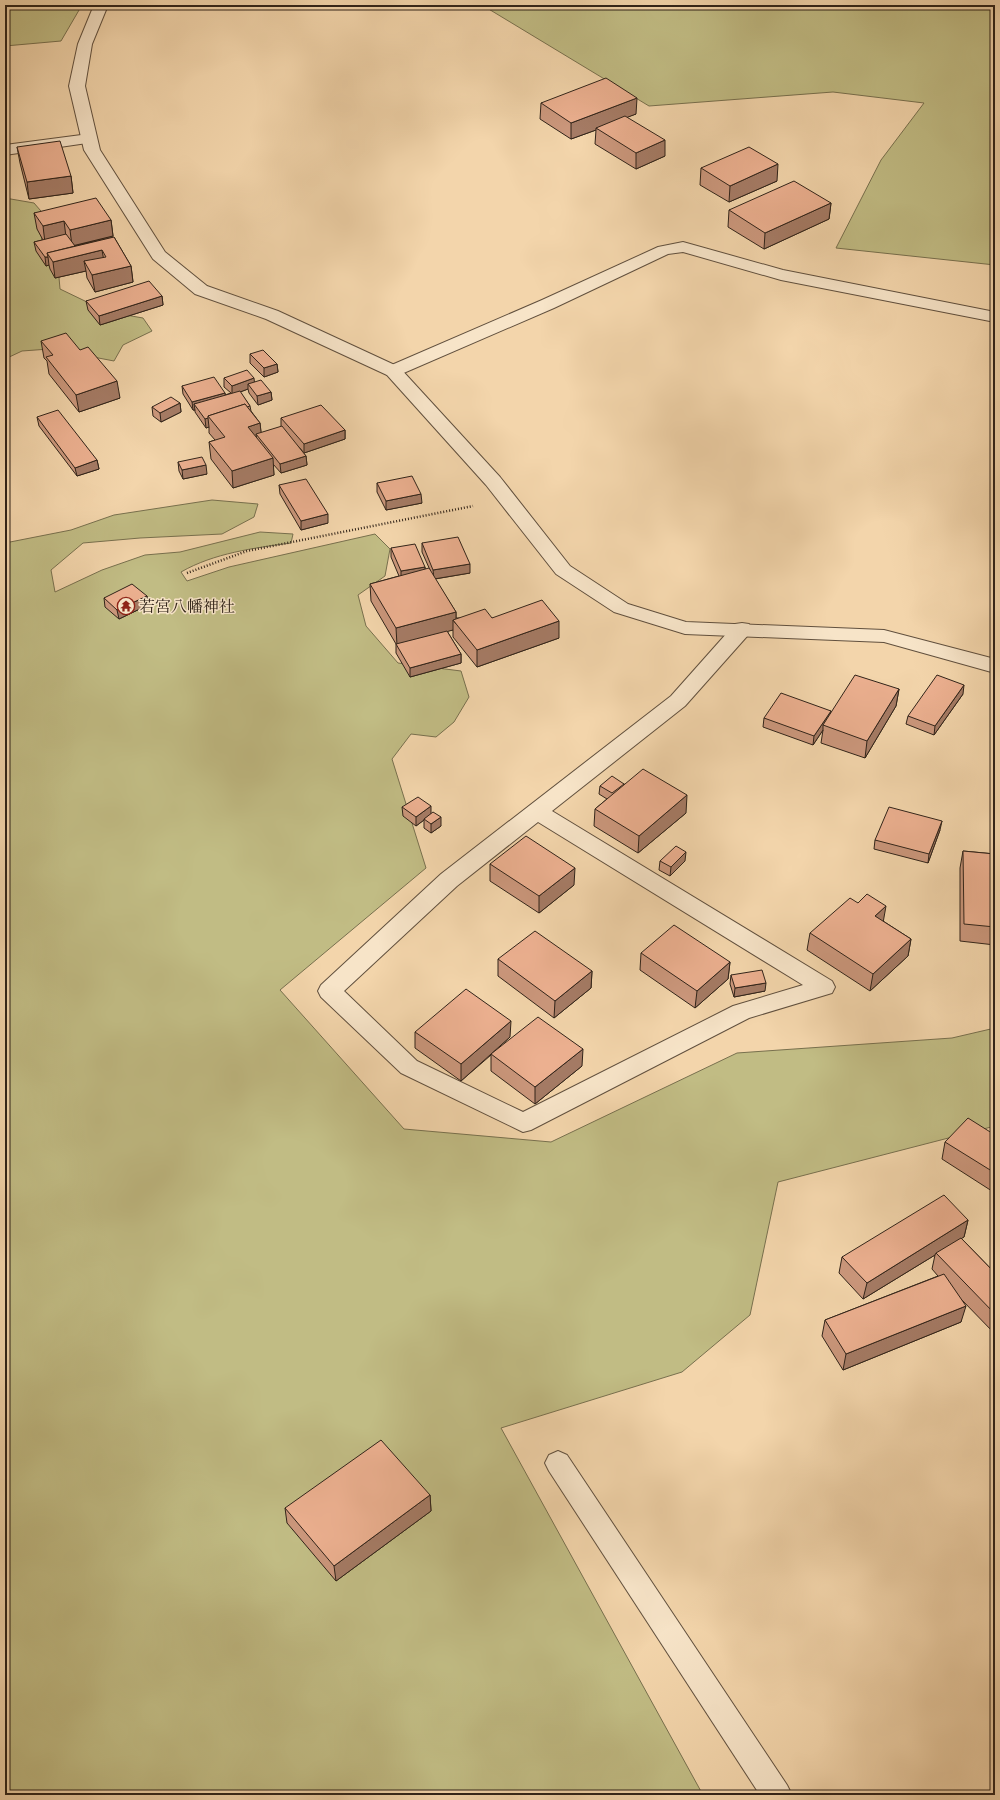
<svg xmlns="http://www.w3.org/2000/svg" width="1000" height="1800" font-family="Vollkorn,'Noto Serif JP',serif">
	<style>
		.green { fill: #c1bc84; stroke: #78704e }
		.lines { fill: none; stroke-linecap: round; stroke-linejoin: round }
		.minor-casing { stroke: #61503e; stroke-width: 2 }
		.tertiary-casing { stroke: #61503e; stroke-width: 2 }
		.path { stroke: #302319; stroke-width: 2.5; stroke-dasharray: 1 2; stroke-linecap: butt }
		.minor { fill: #f7e4c8; fill-rule: evenodd }
		.tertiary { fill: #f7e4c8; fill-rule: evenodd }
		.wall { fill: #cb977c; stroke: #302319 }
		.shaded-wall { fill: #a57b65; stroke: #302319 }
		.building { fill: #ecb090; stroke: #302319 }
		.labels { text-anchor: middle; stroke-width: 3; stroke-linejoin: round; paint-order: stroke }
		.poi-label { font-size: 16px; fill: #302319; stroke: #f7e4c8; text-anchor: start }
	</style>
	<rect width="100%" height="100%" fill="#f3d5ab"/>
	<filter id="stains"><feTurbulence type="fractalNoise" baseFrequency=".005" numOctaves="4"/><feColorMatrix values="0 0 0 0 .2 0 0 0 0 .09 0 0 0 0 .02 0 0 0 .5 -.17"/></filter>
	<radialGradient id="worn" r=".72"><stop offset=".6" stop-color="#630" stop-opacity="0"/><stop offset="1" stop-color="#630" stop-opacity=".3"/></radialGradient>
	<g class="green">
		<polygon points="5,5 82,5 61,41 5,46"/>
		<polygon points="482,5 995,5 995,265 836,248 881,160 924,103 833,92 649,106"/>
		<polygon points="5,198 34,203 47,218 41,233 43,253 58,266 60,289 87,302 97,310 143,318 152,331 123,345 114,361 83,355 63,348 22,351 5,359"/>
		<path d="M 212,500 L 258,504 L 254,517 L 222,534 L 140,538 L 83,543 L 51,570 L 55,592 L 102,570 L 145,555 L 180,552 L 260,532 L 293,534 L 291,543 C 254,548 214,553 181,572 L 187,581 L 229,567 L 375,534 L 390,549 L 385,576 L 358,595 L 366,626 L 398,663 L 461,671 L 469,697 L 454,722 L 436,737 L 411,734 L 392,759 L 426,868 L 280,990 L 404,1129 L 551,1142 L 737,1053 L 952,1038 L 995,1028 L 995,1126 L 778,1182 L 750,1315 L 682,1372 L 501,1428 L 703,1795 L 5,1795 L 5,543 L 71,530 L 114,515 Z"/>
	</g>
	<g class="lines">
		<defs>
			<g id="minor">
				<polygon points="89,134 94,136 97,139 94,142 5,155 5,145"/>
				<polygon points="683,242 783,270 995,312 995,322 781,280 683,252 668,254 554,308 399,375 393,376 387,375 384,371 387,367 542,300 658,247"/>
				<path d="M 742,623 L 749,624 L 752,629 L 749,634 L 685,706 L 552,811 L 832,981 L 835,987 L 832,993 L 749,1018 L 531,1130 L 523,1132 L 401,1073 L 321,997 L 318,991 L 321,985 L 441,874 L 671,696 L 735,624 ZM 538,822 L 803,985 L 733,1006 L 523,1112 L 417,1061 L 344,991 L 457,886 Z"/>
				<polygon points="558,1451 567,1455 787,1785 792,1795 760,1795 549,1471 545,1463 549,1455"/>
			</g>
			<polygon id="tertiary" points="94,5 108,5 92,44 85,86 100,150 165,252 207,286 278,311 399,367 500,477 570,566 628,604 686,622 884,630 995,659 995,673 884,642 685,634 614,612 556,574 486,485 387,375 266,319 195,294 153,259 84,150 69,86 78,44"/>
		</defs>
		<use href="#minor" class="minor-casing"/>
		<use href="#tertiary" class="tertiary-casing"/>
		<polyline class="path" points="187,573 247,551 473,506"/>
		<use href="#minor" class="minor"/>
		<use href="#tertiary" class="tertiary"/>
	</g>
	<g class="wall">
		<polygon points="541,103 636,114 627,117 665,156 636,169 595,144 596,130 571,139 540,119"/>
		<polygon points="17,147 71,176 73,193 29,199 20,163"/>
		<polygon points="701,168 777,181 729,202 700,185"/>
		<polygon points="831,203 829,219 764,249 728,227 729,210"/>
		<polygon points="34,213 111,220 113,236 74,246 75,246 114,237 131,266 133,282 95,292 87,278 86,271 55,278 50,269 49,265 46,266 36,251 34,242 43,240 37,229"/>
		<polygon points="162,296 163,305 100,325 88,310 86,301"/>
		<polygon points="41,341 120,398 79,412 49,374 47,361 44,358"/>
		<polygon points="250,354 277,364 278,372 264,377 250,363"/>
		<polygon points="224,378 254,382 271,392 272,400 258,405 249,393 248,389 240,392 250,406 251,411 260,423 261,433 281,427 281,418 345,430 345,439 304,453 298,446 306,456 307,465 281,473 273,464 274,475 233,488 211,459 209,442 215,440 209,433 209,427 206,428 195,412 195,410 193,410 183,394 182,386 225,393 225,395 231,393 224,387"/>
		<polygon points="180,403 181,412 161,422 153,416 152,407"/>
		<polygon points="37,417 97,460 99,469 77,476 39,426"/>
		<polygon points="178,462 207,474 183,479 179,471"/>
		<polygon points="377,483 422,503 386,510 377,492"/>
		<polygon points="279,485 328,523 301,530 280,494"/>
		<polygon points="422,543 470,573 435,579 456,612 456,618 492,618 559,638 477,667 453,637 453,630 447,631 461,654 461,663 410,677 396,653 396,644 371,601 370,584 399,576 391,557 391,548 425,567 425,569 430,570 422,552"/>
		<polygon points="147,596 148,605 119,619 105,607 104,598"/>
		<polygon points="899,689 896,706 865,758 821,743 823,730 813,745 763,727 764,718 831,711 830,714"/>
		<polygon points="963,694 934,735 906,724 908,716"/>
		<polygon points="624,784 686,813 638,853 594,826 595,809 607,799 599,794 600,786"/>
		<polygon points="402,807 431,813 441,826 431,833 424,828 424,820 416,826 403,816"/>
		<polygon points="940,830 928,863 874,849 875,840"/>
		<polygon points="963,851 995,854 995,945 960,941 960,868"/>
		<polygon points="660,861 685,861 670,876 659,870"/>
		<polygon points="490,864 574,885 539,913 490,881"/>
		<polygon points="883,921 911,939 908,956 870,991 807,950 810,933"/>
		<polygon points="641,953 730,962 728,979 695,1008 640,970"/>
		<polygon points="498,959 592,971 591,988 554,1018 498,976"/>
		<polygon points="731,975 765,991 734,997 730,984"/>
		<polygon points="415,1032 510,1037 500,1046 582,1066 535,1104 491,1071 491,1055 461,1081 415,1048"/>
		<polygon points="995,1135 995,1193 942,1159 945,1142"/>
		<polygon points="968,1220 964,1237 961,1238 995,1273 995,1334 961,1299 961,1322 843,1370 822,1336 825,1320 938,1276 932,1269 935,1255 863,1299 839,1273 842,1257"/>
		<polygon points="430,1495 431,1511 336,1581 287,1523 285,1508"/>
	</g>
	<g class="shaded-wall">
		<polygon points="637,98 636,114 597,129 596,128 596,130 571,139 571,123"/>
		<polygon points="665,140 665,156 636,169 636,153"/>
		<polygon points="778,164 777,181 729,202 730,186"/>
		<polygon points="6,169 7,178 5,182 5,171"/>
		<polygon points="71,176 73,193 29,199 27,182"/>
		<polygon points="831,203 829,219 764,249 765,233"/>
		<polygon points="111,220 113,236 72,246 70,230"/>
		<polygon points="64,221 66,237 45,243 43,226"/>
		<polygon points="102,250 105,267 84,261 86,271 55,278 53,262"/>
		<polygon points="45,257 48,257 49,265 46,266"/>
		<polygon points="131,266 133,282 95,292 92,275"/>
		<polygon points="162,296 163,305 100,325 99,316"/>
		<polygon points="277,364 278,372 264,377 264,368"/>
		<polygon points="254,378 255,387 248,384 248,389 232,395 232,386"/>
		<polygon points="117,381 120,398 79,412 76,395"/>
		<polygon points="271,392 272,400 258,405 257,396"/>
		<polygon points="225,393 226,402 194,404 195,410 193,410 192,402"/>
		<polygon points="180,403 181,412 161,422 160,413"/>
		<polygon points="208,418 209,427 206,428 205,419"/>
		<polygon points="260,423 262,440 256,434 257,441 248,427"/>
		<polygon points="345,430 345,439 304,453 304,444"/>
		<polygon points="306,456 307,465 281,473 280,464"/>
		<polygon points="273,458 274,475 233,488 232,471"/>
		<polygon points="97,460 99,469 77,476 75,468"/>
		<polygon points="206,465 207,474 183,479 182,470"/>
		<polygon points="421,494 422,503 386,510 386,501"/>
		<polygon points="328,514 328,523 301,530 301,521"/>
		<polygon points="470,564 470,573 434,579 433,570"/>
		<polygon points="425,567 425,576 401,580 401,571"/>
		<polygon points="147,596 148,605 119,619 117,610"/>
		<polygon points="456,612 456,624 453,620 453,630 397,645 396,628"/>
		<polygon points="559,621 559,638 477,667 477,650"/>
		<polygon points="461,654 461,663 410,677 410,668"/>
		<polygon points="964,685 963,694 934,735 935,726"/>
		<polygon points="899,689 896,706 865,758 867,741"/>
		<polygon points="831,711 830,720 823,725 823,730 813,745 814,736"/>
		<polygon points="687,795 686,813 638,853 639,836"/>
		<polygon points="431,806 431,815 424,819 424,820 416,826 416,817"/>
		<polygon points="441,817 441,826 431,833 431,824"/>
		<polygon points="942,821 940,830 928,863 929,854"/>
		<polygon points="686,852 685,861 670,876 671,867"/>
		<polygon points="575,868 574,885 539,913 539,896"/>
		<polygon points="886,906 883,923 875,916"/>
		<polygon points="911,939 908,956 870,991 873,974"/>
		<polygon points="730,962 728,979 695,1008 697,991"/>
		<polygon points="592,971 591,988 554,1018 555,1001"/>
		<polygon points="766,983 765,991 734,997 735,988"/>
		<polygon points="511,1021 510,1037 461,1081 461,1064"/>
		<polygon points="583,1049 582,1066 535,1104 535,1087"/>
		<polygon points="968,1220 964,1237 937,1254 936,1253 935,1255 863,1299 867,1283"/>
		<polygon points="966,1306 961,1322 843,1370 846,1354"/>
		<polygon points="430,1495 431,1511 336,1581 334,1566"/>
	</g>
	<g class="building">
		<polygon points="606,78 637,98 571,123 541,103"/>
		<polygon points="625,116 665,140 636,153 596,128"/>
		<polygon points="60,141 71,176 27,182 17,147"/>
		<polygon points="749,147 778,164 730,186 701,168"/>
		<polygon points="794,181 831,203 765,233 729,210"/>
		<polygon points="96,198 111,220 70,230 64,221 43,226 34,213"/>
		<polygon points="66,234 75,246 47,253 48,257 45,257 34,242"/>
		<polygon points="114,237 131,266 92,275 84,261 106,257 102,250 53,262 47,253"/>
		<polygon points="149,281 162,296 99,316 86,301"/>
		<polygon points="66,333 80,350 88,347 117,381 76,395 46,357 53,355 41,341"/>
		<polygon points="263,350 277,364 264,368 250,354"/>
		<polygon points="247,370 254,378 232,386 224,378"/>
		<polygon points="214,377 225,393 192,402 182,386"/>
		<polygon points="261,380 271,392 257,396 248,384"/>
		<polygon points="240,391 250,406 247,407 245,404 208,416 208,418 205,419 194,404"/>
		<polygon points="171,397 180,403 160,413 152,407"/>
		<polygon points="245,404 260,423 248,427 273,458 232,471 209,442 225,437 208,416"/>
		<polygon points="321,405 345,430 304,444 281,418"/>
		<polygon points="58,410 97,460 75,468 37,417"/>
		<polygon points="282,426 306,456 280,464 256,434"/>
		<polygon points="202,457 206,465 182,470 178,462"/>
		<polygon points="412,476 421,494 386,501 377,483"/>
		<polygon points="306,479 328,514 301,521 279,485"/>
		<polygon points="458,537 470,564 433,570 422,543"/>
		<polygon points="415,544 425,567 401,571 391,548"/>
		<polygon points="429,568 456,612 396,628 370,584"/>
		<polygon points="132,584 147,596 117,610 104,598"/>
		<polygon points="542,600 559,621 477,650 453,620 485,609 492,618"/>
		<polygon points="447,631 461,654 410,668 396,644"/>
		<polygon points="855,675 899,689 867,741 823,725"/>
		<polygon points="937,675 964,685 935,726 908,716"/>
		<polygon points="781,693 831,711 814,736 764,718"/>
		<polygon points="643,769 687,795 639,836 595,809"/>
		<polygon points="612,776 624,784 612,793 600,786"/>
		<polygon points="418,797 431,806 416,817 402,807"/>
		<polygon points="889,807 942,821 929,854 875,840"/>
		<polygon points="433,812 441,817 431,824 424,819"/>
		<polygon points="526,836 575,868 539,896 490,864"/>
		<polygon points="676,846 686,852 671,867 660,861"/>
		<polygon points="963,851 995,854 995,927 964,924"/>
		<polygon points="867,894 886,906 875,916 911,939 873,974 810,933 850,898 858,903"/>
		<polygon points="674,925 730,962 697,991 641,953"/>
		<polygon points="535,931 592,971 555,1001 498,959"/>
		<polygon points="762,970 766,983 735,988 731,975"/>
		<polygon points="466,989 511,1021 461,1064 415,1032"/>
		<polygon points="538,1017 583,1049 535,1087 491,1054"/>
		<polygon points="968,1118 995,1135 995,1173 945,1142"/>
		<polygon points="944,1195 968,1220 867,1283 842,1257"/>
		<polygon points="961,1238 995,1273 995,1314 936,1253"/>
		<polygon points="944,1274 966,1306 846,1354 825,1320"/>
		<polygon points="381,1440 430,1495 334,1566 285,1508"/>
	</g>
	<defs>
		<symbol id="temple-ring" viewBox="-11 -11 22 22"><circle r="9.5" fill="#f7e4c8" stroke="#8f2418" stroke-width="1.5"/><path d="M0-6L5-2H3V0L6.5 2.5H4V6H1.5V3h-3V6H-4V2.5H-6.5L-3 0V-2H-5Z" fill="#8f2418"/></symbol>
	</defs>
	<g fill-rule="evenodd">
		<use href="#temple-ring" x="116" y="596" width="20" height="20"/>
	</g>
	<g class="labels">
		<g class="poi-label">
			<text x="139" y="612">若宮八幡神社</text>
		</g>
	</g>
	<rect width="1000" height="1800" fill="none" stroke="#f3d5ab" stroke-width="20"/>
	<rect x="6" y="6" width="988" height="1788" fill="none" stroke="#302319" stroke-width="2"/>
	<rect x="10" y="10" width="980" height="1780" fill="none" stroke="#302319"/>
	<rect width="100%" height="100%" filter="url(#stains)"/>
	<rect width="100%" height="100%" fill="url(#worn)"/>
</svg>
